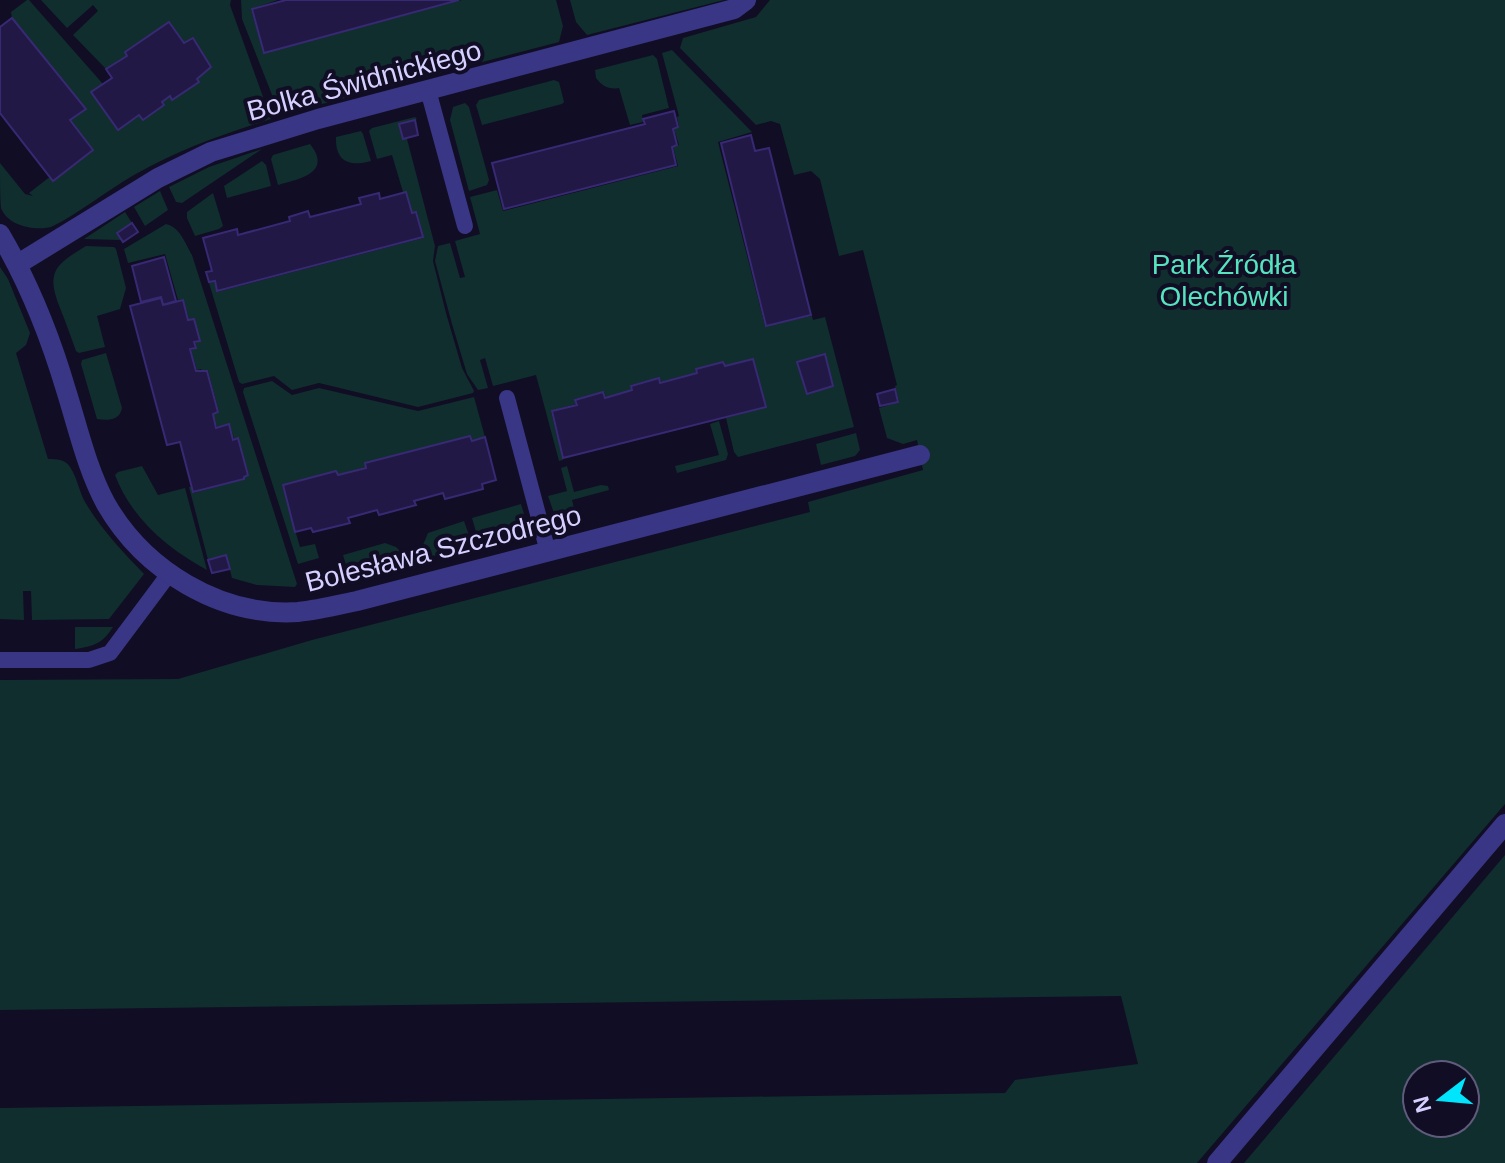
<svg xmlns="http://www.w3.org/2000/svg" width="1505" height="1163" font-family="Arial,sans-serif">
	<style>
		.green { fill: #102e2d; fill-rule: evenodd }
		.building { fill: #211846; stroke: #372973; stroke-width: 2 }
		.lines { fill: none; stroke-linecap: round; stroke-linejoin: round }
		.service { stroke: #383685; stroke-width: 16 }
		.minor { stroke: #383685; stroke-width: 20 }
		.labels { text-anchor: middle; stroke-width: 8; stroke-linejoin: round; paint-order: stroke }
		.street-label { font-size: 28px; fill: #d5d0ff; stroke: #110d24 }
		.park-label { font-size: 28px; fill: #56e4bf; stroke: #110d24 }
	</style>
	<rect width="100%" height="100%" fill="#110d24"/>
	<g class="green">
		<path d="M 27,0 L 29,0 L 103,84 L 91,92 L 118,130 L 139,115 L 143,119 L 163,106 L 162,102 L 170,96 L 172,99 L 198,82 L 197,79 L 211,67 L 193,38 L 184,43 L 169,22 L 126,52 L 127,56 L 106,69 L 73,35 L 98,11 L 93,5 L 67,28 L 41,0 L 231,0 L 230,5 L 271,119 C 223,134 178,150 134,175 C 106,191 80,213 51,227 C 34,231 8,226 1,208 C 0,198 0,174 0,163 L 25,194 L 33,196 L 29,193 L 47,179 L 50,177 L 53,181 L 93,150 L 70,120 L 85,109 L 12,18 L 11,12 Z"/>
		<polygon points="241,0 278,0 251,9 264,53 462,0 556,0 563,26 559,42 280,115 242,19"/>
		<polygon points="570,0 724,0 587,35 576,22"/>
		<polygon points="770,0 1505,0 1505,804 1197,1163 0,1163 0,1108 1005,1093 1015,1080 1138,1064 1121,996 0,1010 0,680 178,679 312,640 810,512 808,502 923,470 917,440 903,444 887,438 879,408 899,402 895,386 897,385 863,250 839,256 820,179 811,171 794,175 780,124 771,121 756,125 680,48 683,38 756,17"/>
		<polygon points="672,50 752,132 718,142 765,326 812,316 813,320 825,317 854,427 738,457 734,452 726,418 766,407 753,359 725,366 724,361 695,369 696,373 661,382 659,378 631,385 631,390 606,397 604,392 575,399 576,404 551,411 563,460 559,461 536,375 493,386 485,358 480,360 488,388 478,390 467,374 452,324 435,261 438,246 450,243 460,278 465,277 455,241 480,234 470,197 497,190 503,211 678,166 673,147 679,145 674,129 679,127 677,117 679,116 662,53"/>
		<path d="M 653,55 L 657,59 L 669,108 L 642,115 L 643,122 L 630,125 L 619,88 C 609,90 602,86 596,78 L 595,70 Z"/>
		<polygon points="554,80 559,82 564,102 562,104 482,125 476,105 479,100"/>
		<polygon points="465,103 469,107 489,180 487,185 469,191 450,120 453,107"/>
		<polygon points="415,117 417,119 399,125 403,139 407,139 435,246 433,261 446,313 462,368 474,391 473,393 418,407 319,383 292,390 274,376 242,384 239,382 209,283 214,282 217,292 423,238 417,212 412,213 406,192 403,192 392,155 377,159 369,131 372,128"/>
		<path d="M 361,131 L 363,134 L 371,161 C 350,167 335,162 336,137 Z"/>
		<path d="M 310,144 C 333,173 299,179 278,185 L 271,159 L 273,155 Z"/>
		<polygon points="262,149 182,203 176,202 169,187 209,167"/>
		<polygon points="262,161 266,165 271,186 227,198 224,186"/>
		<polygon points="160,191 168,210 145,226 134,207"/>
		<polygon points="213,193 223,226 219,229 195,236 187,218 187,212"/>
		<polygon points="125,212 132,223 116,233 121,240 84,239"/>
		<path d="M 166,224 C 180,227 185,243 192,255 L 297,584 L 295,587 L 257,585 L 232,578 L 226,555 L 208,560 L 189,487 L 191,487 L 194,493 L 245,479 L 244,477 L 249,475 L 238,438 L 234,438 L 229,424 L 217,427 L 213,414 L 219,412 L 208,371 L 202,371 L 201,369 L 197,370 L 191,350 L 197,348 L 195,343 L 200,341 L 194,318 L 189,319 L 183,299 L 178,300 L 165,254 L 128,263 L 124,249 Z"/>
		<path d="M 86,246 L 114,247 L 116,249 L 126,288 L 120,309 L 97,316 L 105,347 L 79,353 L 76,351 C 71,337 66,323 60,308 C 46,273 54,265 86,246 Z"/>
		<path d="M 0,267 L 8,279 L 30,333 L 26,345 L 16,353 L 48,459 C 57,459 65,459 70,467 C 77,477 79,491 85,502 C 101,529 122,551 144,574 L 109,619 L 32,620 L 31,591 L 23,591 L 24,620 L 0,619 Z"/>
		<path d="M 106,353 L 122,408 C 120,420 108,421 97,419 L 81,364 L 82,360 Z"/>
		<polygon points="272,381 292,395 319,388 418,411 474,397 485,437 472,440 470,436 365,463 366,467 338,475 336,471 282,485 300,547 315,544 319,558 298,564 243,392 244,388"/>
		<polygon points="719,421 728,454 726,460 677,473 675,466 719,455 710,424"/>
		<polygon points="856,433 860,450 855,456 821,465 816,444"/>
		<path d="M 142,466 L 158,495 L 185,488 L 207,570 C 168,549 131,518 115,475 L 118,472 Z"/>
		<polygon points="567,466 574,492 601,485 608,486 609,490 572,500 577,521 564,524 555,516 548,496 567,491 561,468"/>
		<path d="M 521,504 C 524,514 528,524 522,533 L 481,544 L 479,542 L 472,518 Z"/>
		<polygon points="464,521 472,544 470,547 429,557 423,545 428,533"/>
		<polygon points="385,543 396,547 402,553 401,565 350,578 343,555"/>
		<path d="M 75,627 L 113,627 C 102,644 94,646 75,649 Z"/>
		<path d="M 1505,855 L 1505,1163 L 1244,1163 ZM 1417,1075 L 1465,1075 L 1465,1123 L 1417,1123 Z"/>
	</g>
	<g class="building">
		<polygon points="286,0 459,0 264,53 252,9"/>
		<polygon points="12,18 86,109 70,120 93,150 53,181 0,113 0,27"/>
		<polygon points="169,22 184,43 193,38 211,67 197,79 199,82 172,100 170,96 162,102 164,105 143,120 139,115 118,130 91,92 112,78 106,69 127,56 125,52"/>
		<polygon points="674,111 678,127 673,129 677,145 672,147 676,165 504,209 492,163 645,124 643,119"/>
		<polygon points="415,120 418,135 403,139 399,124"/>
		<polygon points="751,135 755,151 769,148 811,315 766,326 721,143"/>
		<polygon points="406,192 412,213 416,212 423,237 217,291 215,281 209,282 206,272 212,271 203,238 237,229 238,235 290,221 289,217 308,211 310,217 361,204 359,198 379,193 380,199"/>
		<polygon points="132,223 138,232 123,242 117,233"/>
		<polygon points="164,257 176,301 163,305 161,297 141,302 132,266"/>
		<polygon points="161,298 163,305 183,300 188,320 194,319 200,341 194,342 196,348 190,349 196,371 207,371 218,412 213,414 216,428 229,424 233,440 238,438 248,475 244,477 244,479 193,492 180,442 167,445 130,306"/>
		<polygon points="825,354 833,386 807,394 797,362"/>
		<polygon points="753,359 766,407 563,458 552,411 577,405 575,400 603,392 605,398 632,390 631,386 659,378 660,383 697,373 696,369 723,362 725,366"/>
		<polygon points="895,389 898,402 880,406 877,394"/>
		<polygon points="470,436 472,441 485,437 496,480 482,484 483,489 445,499 443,493 414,501 416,505 379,515 377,510 348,518 350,523 313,532 311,528 295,532 283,485 336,471 338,475 366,468 365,463"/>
		<polygon points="226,555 230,569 212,573 208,560"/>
	</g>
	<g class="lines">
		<g class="service">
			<polyline points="428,90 465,226"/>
			<polyline points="507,398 548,552"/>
			<polyline points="0,660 89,660 110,653 169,574"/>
		</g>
		<g class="minor">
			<path d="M 0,234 C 29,283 50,336 66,390 C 78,428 87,469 106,504 C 144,570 220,617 298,612 C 318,610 338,605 357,601 L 920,455"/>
			<polyline points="18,264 158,178 211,152 318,119 734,9 746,0"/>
			<polyline points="1217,1163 1505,824"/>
		</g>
	</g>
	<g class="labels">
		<g class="street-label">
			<text transform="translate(364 80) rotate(-15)" y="10">Bolka Świdnickiego</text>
			<text transform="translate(443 548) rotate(-14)" y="10">Bolesława Szczodrego</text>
		</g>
		<g class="park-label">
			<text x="1224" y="274">Park Źródła<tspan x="1224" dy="32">Olechówki</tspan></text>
		</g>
	</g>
	<g transform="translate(1441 1099) rotate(254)"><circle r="38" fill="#110d24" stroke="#5f5b7c" stroke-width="2"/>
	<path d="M0-6L14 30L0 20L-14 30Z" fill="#00e5fb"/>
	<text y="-12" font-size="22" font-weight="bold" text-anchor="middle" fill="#d5d0ff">N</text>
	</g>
</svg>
